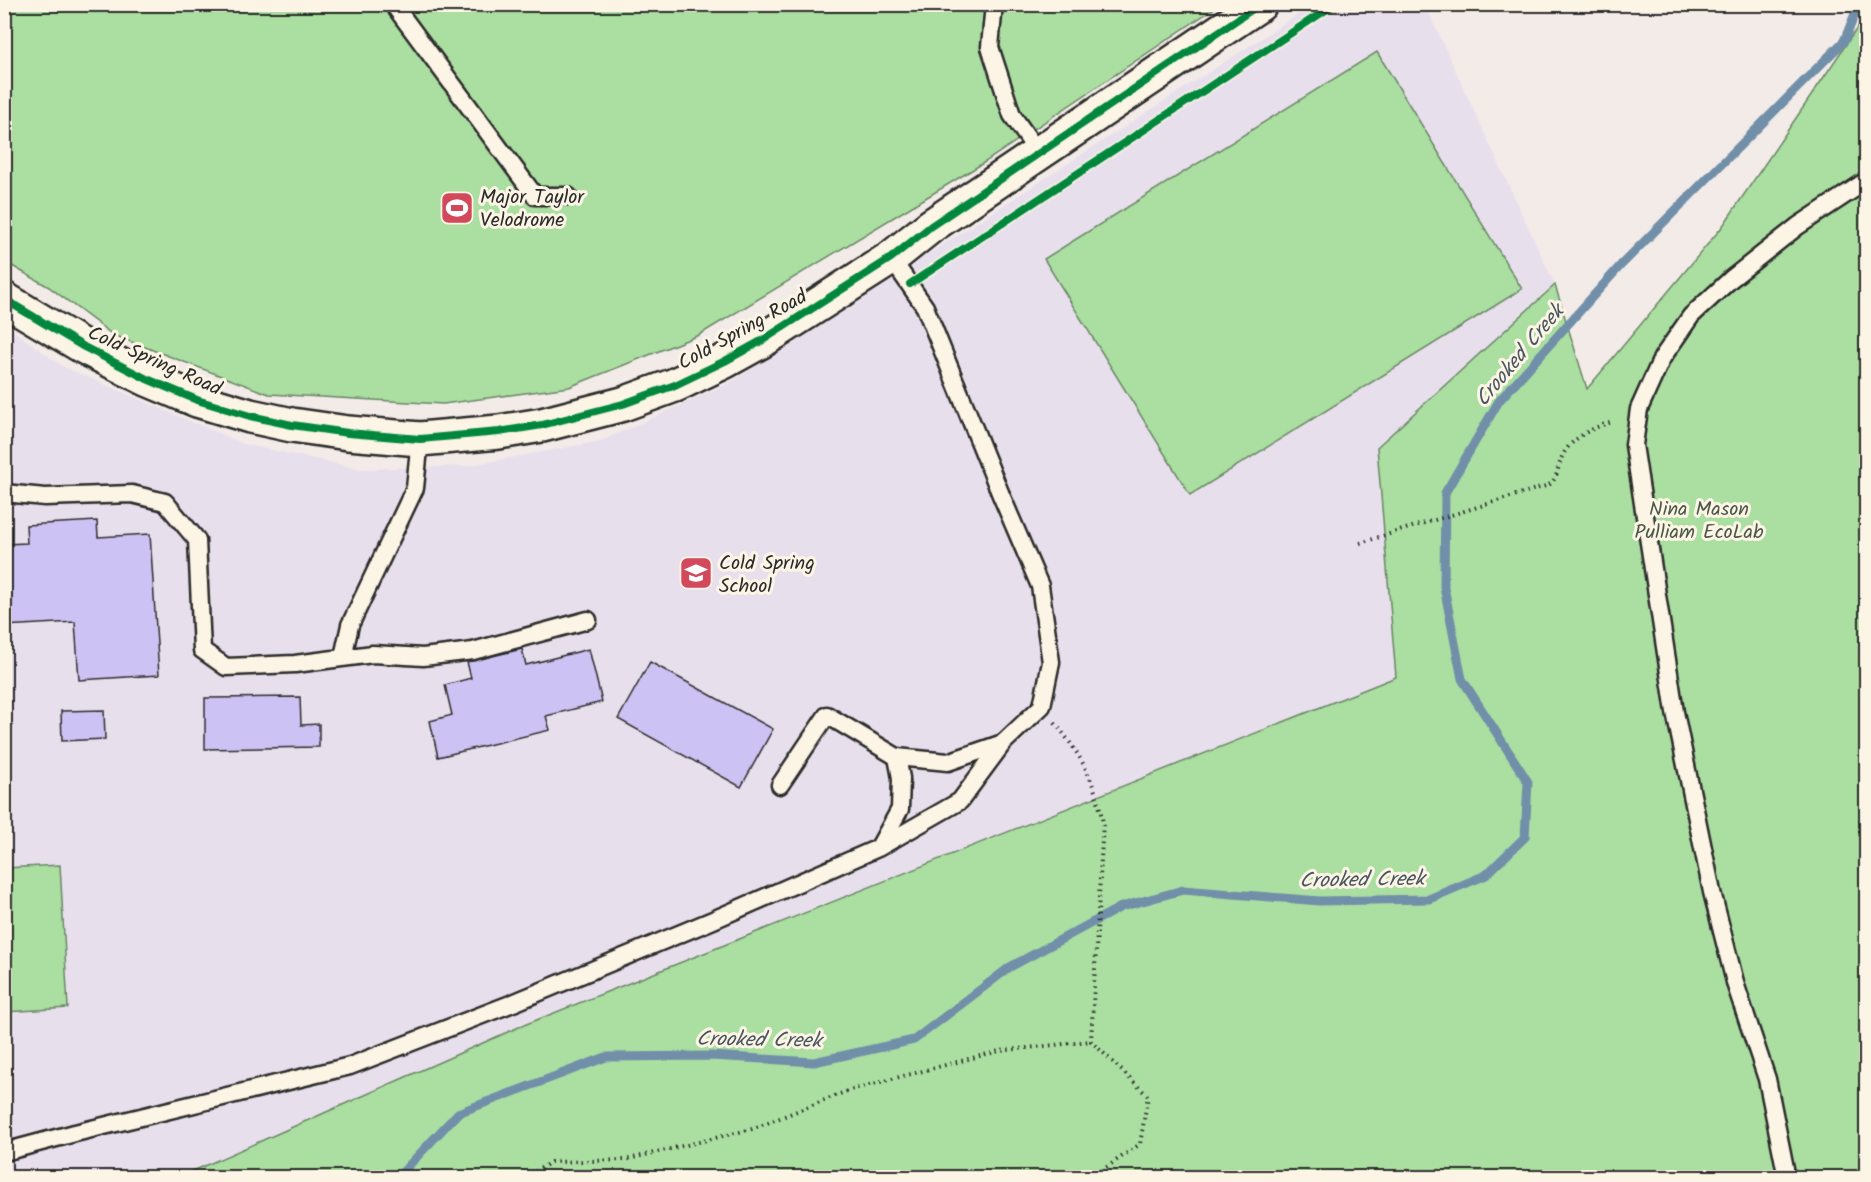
<svg xmlns="http://www.w3.org/2000/svg" width="1871" height="1182" font-family="Kalam,sans-serif">
	<style>
		.built { fill: #e8dfec }
		.green { fill: #aadfa1; stroke: #6a8566; stroke-width: 1.5 }
		.lines { fill: none; stroke-linecap: round; stroke-linejoin: round }
		.stream { stroke: #718fa9; stroke-width: 9 }
		.building { fill: #cdc2f4; stroke: #2b2b2b; stroke-width: 1.5 }
		.lane-casing { stroke: #2b2b2b; stroke-width: 21 }
		.secondary-casing { stroke: #2b2b2b; stroke-width: 38 }
		.path { stroke: #2b2b2b; stroke-width: 4; stroke-dasharray: 1.5 4.5; stroke-linecap: butt }
		.lane { stroke: #fcf5e5; stroke-width: 16 }
		.secondary { stroke: #fcf5e5; stroke-width: 33 }
		.cycleway-casing { stroke: #fcf5e5; stroke-width: 11 }
		.cycleway { stroke: #00873e; stroke-width: 8 }
		.labels { text-anchor: middle; stroke-width: 6; stroke-linejoin: round; paint-order: stroke }
		.poi-label { font-size: 20px; fill: #2b2b2b; stroke: #fcf5e5; text-anchor: start }
		.street-label { font-size: 20px; fill: #2b2b2b; stroke: #fcf5e5 }
		.park-label { font-size: 20px; fill: #4b5848; stroke: #fcf5e5 }
		.water-label { font-size: 21px; font-style: italic; fill: #485560; stroke: #fcf5e5 }
	</style>
	<rect width="100%" height="100%" fill="#f3ebe8"/>
	<filter id="ink" filterUnits="userSpaceOnUse"><feTurbulence type="fractalNoise" baseFrequency=".0167" numOctaves="2"/><feDisplacementMap in="SourceGraphic" scale="12" xChannelSelector="R" yChannelSelector="G"/><feConvolveMatrix kernelMatrix="1 2 1 2 8 2 1 2 1" color-interpolation-filters="sRGB"/></filter>
	<g filter="url(#ink)">
		<polygon class="built" points="1314,4 1425,5 1555,285 1377,447 1396,677 519,1027 177,1178 5,1177 4,324 62,366 244,444 361,469 466,466 601,441 729,383"/>
		<g class="green">
			<polygon points="5,5 1219,5 985,162 699,335 569,387 443,404 269,394 113,335 49,287 5,262"/>
			<polygon points="1866,15 1866,1177 177,1178 519,1027 1396,677 1377,447 1555,285 1587,389 1722,227"/>
			<polygon points="1377,52 1522,289 1190,495 1044,259"/>
			<polygon points="60,865 68,1008 5,1012 5,868"/>
		</g>
		<g class="lines">
			<polyline class="stream" points="397,1178 458,1113 606,1057 711,1056 814,1062 914,1040 1010,967 1121,907 1183,890 1320,901 1429,899 1486,875 1525,837 1528,782 1462,679 1444,587 1445,493 1499,401 1621,265 1844,41 1859,4"/>
		</g>
		<g class="building">
			<polygon points="97,521 98,537 150,534 159,675 79,680 75,622 4,626 4,544 27,543 26,525"/>
			<polygon points="522,649 526,665 589,649 602,702 546,716 550,730 438,757 430,721 452,715 445,685 471,678 467,662"/>
			<polygon points="650,662 773,729 741,787 618,719"/>
			<polygon points="300,697 301,725 319,724 319,747 205,749 205,698"/>
			<polygon points="104,710 105,739 62,741 61,711"/>
		</g>
		<g class="lines">
			<defs>
				<g id="lane">
					<polyline points="393,4 535,196 568,196"/>
					<polyline points="994,4 990,47 1012,115 1039,154"/>
					<polyline points="4,493 45,497 132,494 165,502 197,540 202,650 226,667 295,664 373,654 423,657 473,651 588,620"/>
					<polyline points="343,657 350,625 415,488 420,439"/>
					<polyline points="780,785 827,715 897,757 948,762 1003,743 1042,706 1051,662 1040,586 1001,495 925,307 891,258"/>
					<polyline points="879,847 900,809 901,778 897,757"/>
					<polyline points="4,1152 75,1133 350,1066 513,1003 713,920 878,848 960,801 1003,743"/>
					<polyline points="1787,1178 1767,1079 1736,986 1712,892 1675,712 1634,445 1639,409 1662,358 1691,316 1731,279 1798,226 1866,181"/>
				</g>
				<polyline id="secondary" points="4,299 84,347 147,379 197,400 250,416 292,425 348,433 420,439 499,432 542,425 623,404 675,385 725,361 763,340 891,258 931,226 1260,4"/>
			</defs>
			<use href="#lane" class="lane-casing"/>
			<use href="#secondary" class="secondary-casing"/>
			<g class="path">
				<path d="M 1360,543 L 1549,485 C 1559,477 1557,466 1563,455 C 1571,438 1595,426 1613,422"/>
				<path d="M 1055,723 C 1082,756 1095,781 1103,823 L 1091,1041 L 1148,1096 L 1140,1144 L 1091,1178"/>
				<polyline points="525,1178 551,1162 625,1160 752,1129 850,1090 999,1051 1091,1041"/>
			</g>
			<use href="#lane" class="lane"/>
			<use href="#secondary" class="secondary"/>
			<defs>
				<g id="cycleway">
					<polyline points="910,284 1335,4"/>
					<polyline points="4,299 84,347 147,379 197,400 250,416 292,425 348,433 420,439 499,432 542,425 623,404 675,385 725,361 763,340 891,258 931,226 1260,4"/>
				</g>
			</defs>
			<use href="#cycleway" class="cycleway-casing"/>
			<use href="#cycleway" class="cycleway"/>
		</g>
	</g>
	<defs>
		<symbol id="stadium-square" viewBox="-11 -11 22 22"><rect x="-9" y="-9" width="18" height="18" rx="4" fill="#d1495b" stroke="#fcf5e5"/><path d="M0-5a6.5 5 0 1 0 0 10a6.5 5 0 1 0 0-10ZM-3.5-1.8h7v3.6h-7Z" fill="#fff"/></symbol>
		<symbol id="school-square" viewBox="-11 -11 22 22"><rect x="-9" y="-9" width="18" height="18" rx="4" fill="#d1495b" stroke="#fcf5e5"/><path d="M0-5L7-2L0 1L-7-2ZM-4 1L0 2.5L4 1V4Q0 6-4 4Z" fill="#fff"/></symbol>
	</defs>
	<g fill-rule="evenodd">
		<use href="#stadium-square" x="438" y="189" width="38" height="38"/>
		<use href="#school-square" x="677" y="554" width="38" height="38"/>
	</g>
	<g class="labels">
		<g class="poi-label">
			<text x="480" y="203">Major Taylor<tspan x="480" dy="23">Velodrome</tspan></text>
			<text x="719" y="569">Cold Spring<tspan x="719" dy="23">School</tspan></text>
		</g>
		<g class="street-label">
			<text transform="translate(742 329) rotate(-29)" y="7">Cold Spring Road</text>
			<text transform="translate(155 360) rotate(24)" y="7">Cold Spring Road</text>
		</g>
		<g class="park-label">
			<text x="1699" y="515">Nina Mason<tspan x="1699" dy="23">Pulliam EcoLab</tspan></text>
		</g>
		<g class="water-label">
			<text transform="translate(1519 355) rotate(-50)" y="7">Crooked Creek</text>
			<text transform="translate(1362 879) rotate(-1)" y="7">Crooked Creek</text>
			<text transform="translate(759 1039) rotate(1)" y="7">Crooked Creek</text>
		</g>
	</g>
	<rect width="1871" height="1182" fill="none" stroke="#fcf5e5" stroke-width="24"/>
	<rect x="12" y="12" width="1847" height="1158" fill="none" stroke="#2b2b2b" stroke-width="2" filter="url(#ink)"/>
</svg>
